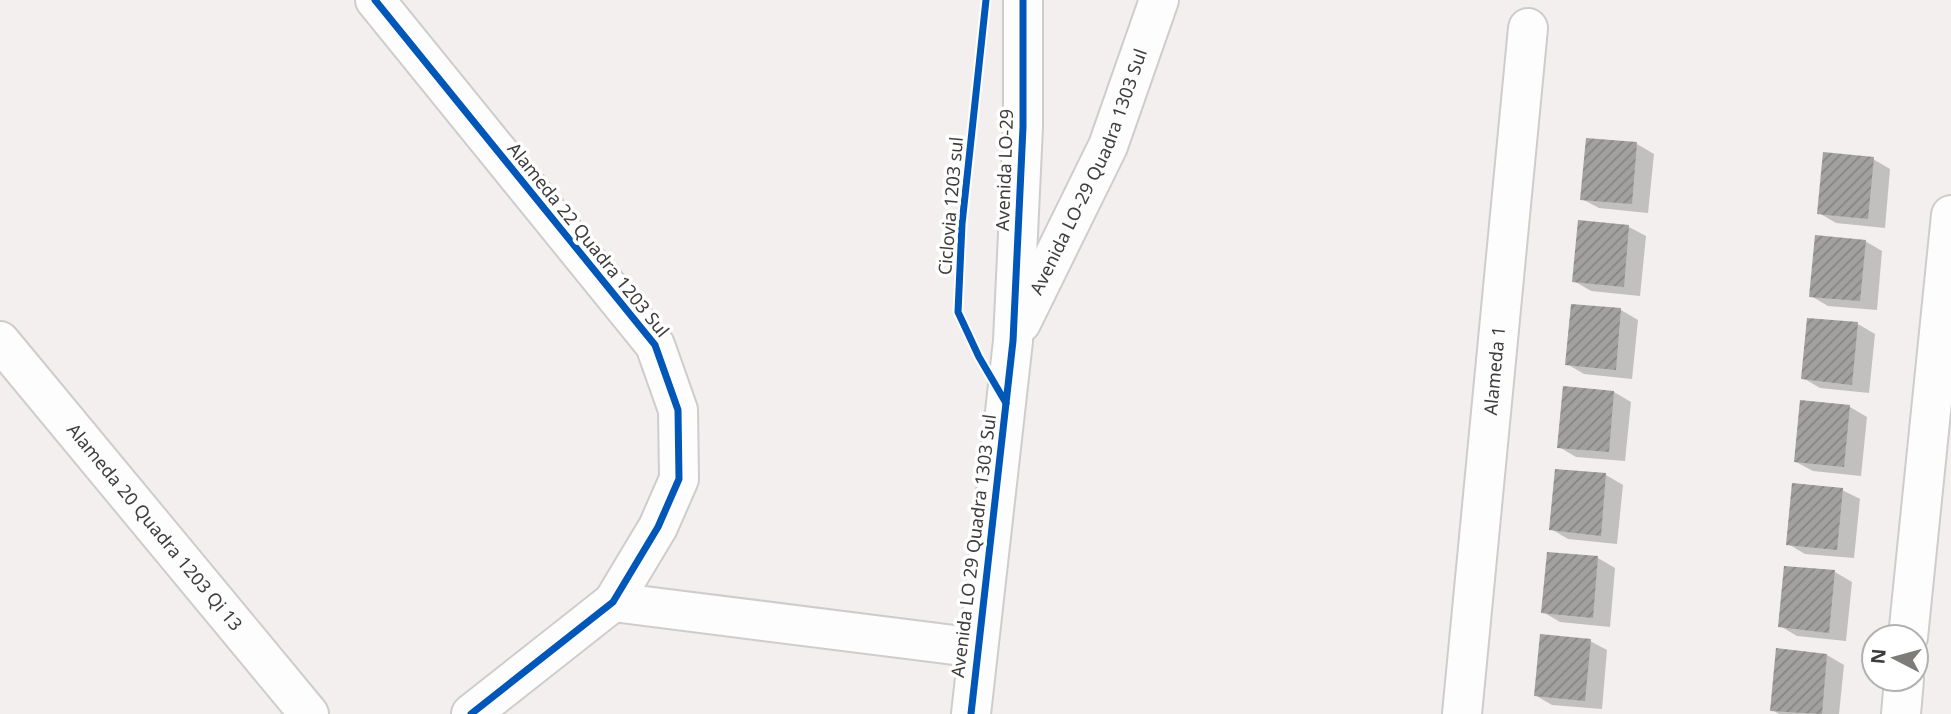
<svg xmlns="http://www.w3.org/2000/svg" width="1951" height="714" font-family="'Noto Sans',sans-serif">
	<style>
		.shadow { fill: #0003 }
		.building { fill: url(#building-hatch) }
		.lines { fill: none; stroke-linecap: round; stroke-linejoin: round }
		.minor-casing { stroke: #cfcccc; stroke-width: 42 }
		.tertiary-casing { stroke: #cfcccc; stroke-width: 42 }
		.minor { stroke: #fdfdfd; stroke-width: 38 }
		.tertiary { stroke: #fdfdfd; stroke-width: 38 }
		.cycleway-casing { stroke: #fff; stroke-width: 11 }
		.cycleway { stroke: #0057b8; stroke-width: 7 }
		.labels { text-anchor: middle; stroke-width: 7; stroke-linejoin: round; paint-order: stroke }
		.street-label { font-size: 18px; fill: #3f3c3c; stroke: #fff }
	</style>
	<defs>
		<pattern id="building-hatch" width="6" height="6" patternUnits="userSpaceOnUse" patternTransform="scale(1.75)"><rect width="6" height="6" fill="#a3a0a0"/><path d="M-1 1l2-2M0 6l6-6M5 7l2-2" fill="none" stroke="#868484"/></pattern>
	</defs>
	<rect width="100%" height="100%" fill="#f3efef"/>
	<g class="shadow">
		<polygon points="1637,144 1654,154 1648,213 1599,208 1582,199"/>
		<polygon points="1873,159 1890,169 1885,228 1836,223 1819,213"/>
		<polygon points="1629,227 1646,236 1640,296 1591,291 1574,281"/>
		<polygon points="1865,241 1882,251 1877,310 1828,306 1811,296"/>
		<polygon points="1572,305 1621,310 1638,320 1632,379 1584,374 1567,364"/>
		<polygon points="1858,324 1875,334 1869,393 1820,388 1803,378"/>
		<polygon points="1614,392 1631,402 1625,461 1576,457 1559,447"/>
		<polygon points="1850,407 1867,417 1861,476 1813,471 1796,462"/>
		<polygon points="1557,470 1606,475 1623,485 1617,544 1568,539 1551,529"/>
		<polygon points="1842,490 1860,499 1854,558 1805,554 1788,544"/>
		<polygon points="1549,554 1598,558 1615,568 1610,627 1560,622 1543,612"/>
		<polygon points="1835,572 1852,582 1846,641 1797,636 1780,626"/>
		<polygon points="1590,641 1607,650 1602,709 1552,705 1535,695"/>
		<polygon points="1827,655 1844,665 1839,714 1779,714 1772,710"/>
	</g>
	<g class="building">
		<polygon points="1586,138 1637,142 1632,204 1580,200"/>
		<polygon points="1823,152 1874,157 1868,219 1817,214"/>
		<polygon points="1578,220 1629,225 1624,287 1572,282"/>
		<polygon points="1815,235 1866,240 1860,301 1809,297"/>
		<polygon points="1571,304 1621,308 1616,370 1565,365"/>
		<polygon points="1807,318 1858,322 1852,385 1801,379"/>
		<polygon points="1563,386 1614,391 1609,452 1557,448"/>
		<polygon points="1800,400 1850,405 1844,467 1794,462"/>
		<polygon points="1555,469 1606,473 1601,536 1549,530"/>
		<polygon points="1792,483 1843,488 1837,550 1786,545"/>
		<polygon points="1547,552 1598,556 1593,618 1541,613"/>
		<polygon points="1784,566 1835,570 1829,633 1778,627"/>
		<polygon points="1540,634 1591,639 1585,701 1534,696"/>
		<polygon points="1776,648 1827,654 1822,714 1770,711"/>
	</g>
	<g class="lines">
		<defs>
			<g id="minor">
				<polyline points="375,0 655,345 678,410 679,479 658,527 613,602 471,714"/>
				<path id="s1" d="M 0,341 L 309,714"/>
				<polyline points="613,602 978,648"/>
				<polyline points="1908,637 1951,215"/>
				<path id="s2" d="M 1462,714 L 1528,28"/>
				<polyline points="1901,714 1904,679"/>
			</g>
			<g id="tertiary">
				<path id="s3" d="M 1021,323 L 1108,146 L 1159,0"/>
				<polyline points="971,714 1013,341 1023,127 1023,0"/>
			</g>
		</defs>
		<use href="#minor" class="minor-casing"/>
		<use href="#tertiary" class="tertiary-casing"/>
		<use href="#minor" class="minor"/>
		<use href="#tertiary" class="tertiary"/>
		<defs>
			<g id="cycleway">
				<polyline points="375,0 655,345 678,410 679,479 658,527 613,602 471,714"/>
				<polyline points="986,0 962,224 958,312 979,357 1006,403"/>
				<polyline points="971,714 1013,341 1023,127 1023,0"/>
			</g>
		</defs>
		<use href="#cycleway" class="cycleway-casing"/>
		<use href="#cycleway" class="cycleway"/>
	</g>
	<g class="labels">
		<g class="street-label">
			<text transform="translate(1005 170) rotate(-88)" y="6">Avenida LO-29</text>
			<text dy="6" stroke="none"><textPath href="#s3" startOffset="166">Avenida LO-29 Quadra 1303 Sul</textPath></text>
			<text transform="translate(951 206) rotate(-85)" y="6">Ciclovia 1203 sul</text>
			<text transform="translate(588 240) rotate(51)" y="6">Alameda 22 Quadra 1203 Sul</text>
			<text dy="6" stroke="none"><textPath href="#s2" startOffset="345">Alameda 1</textPath></text>
			<text dy="6" stroke="none"><textPath href="#s1" startOffset="242">Alameda 20 Quadra 1203 Qi 13</textPath></text>
			<text transform="translate(974 546) rotate(-83)" y="6">Avenida LO 29 Quadra 1303 Sul</text>
		</g>
	</g>
	<g transform="translate(1895 658) rotate(276)"><circle r="33" fill="#ffffff" stroke="#b2b1b1" stroke-width="2"/>
	<path d="M0-5L12 26L0 18L-12 26Z" fill="#7e7b7b"/>
	<text y="-10" font-size="19" font-weight="bold" text-anchor="middle" fill="#3f3c3c">N</text>
	</g>
</svg>
